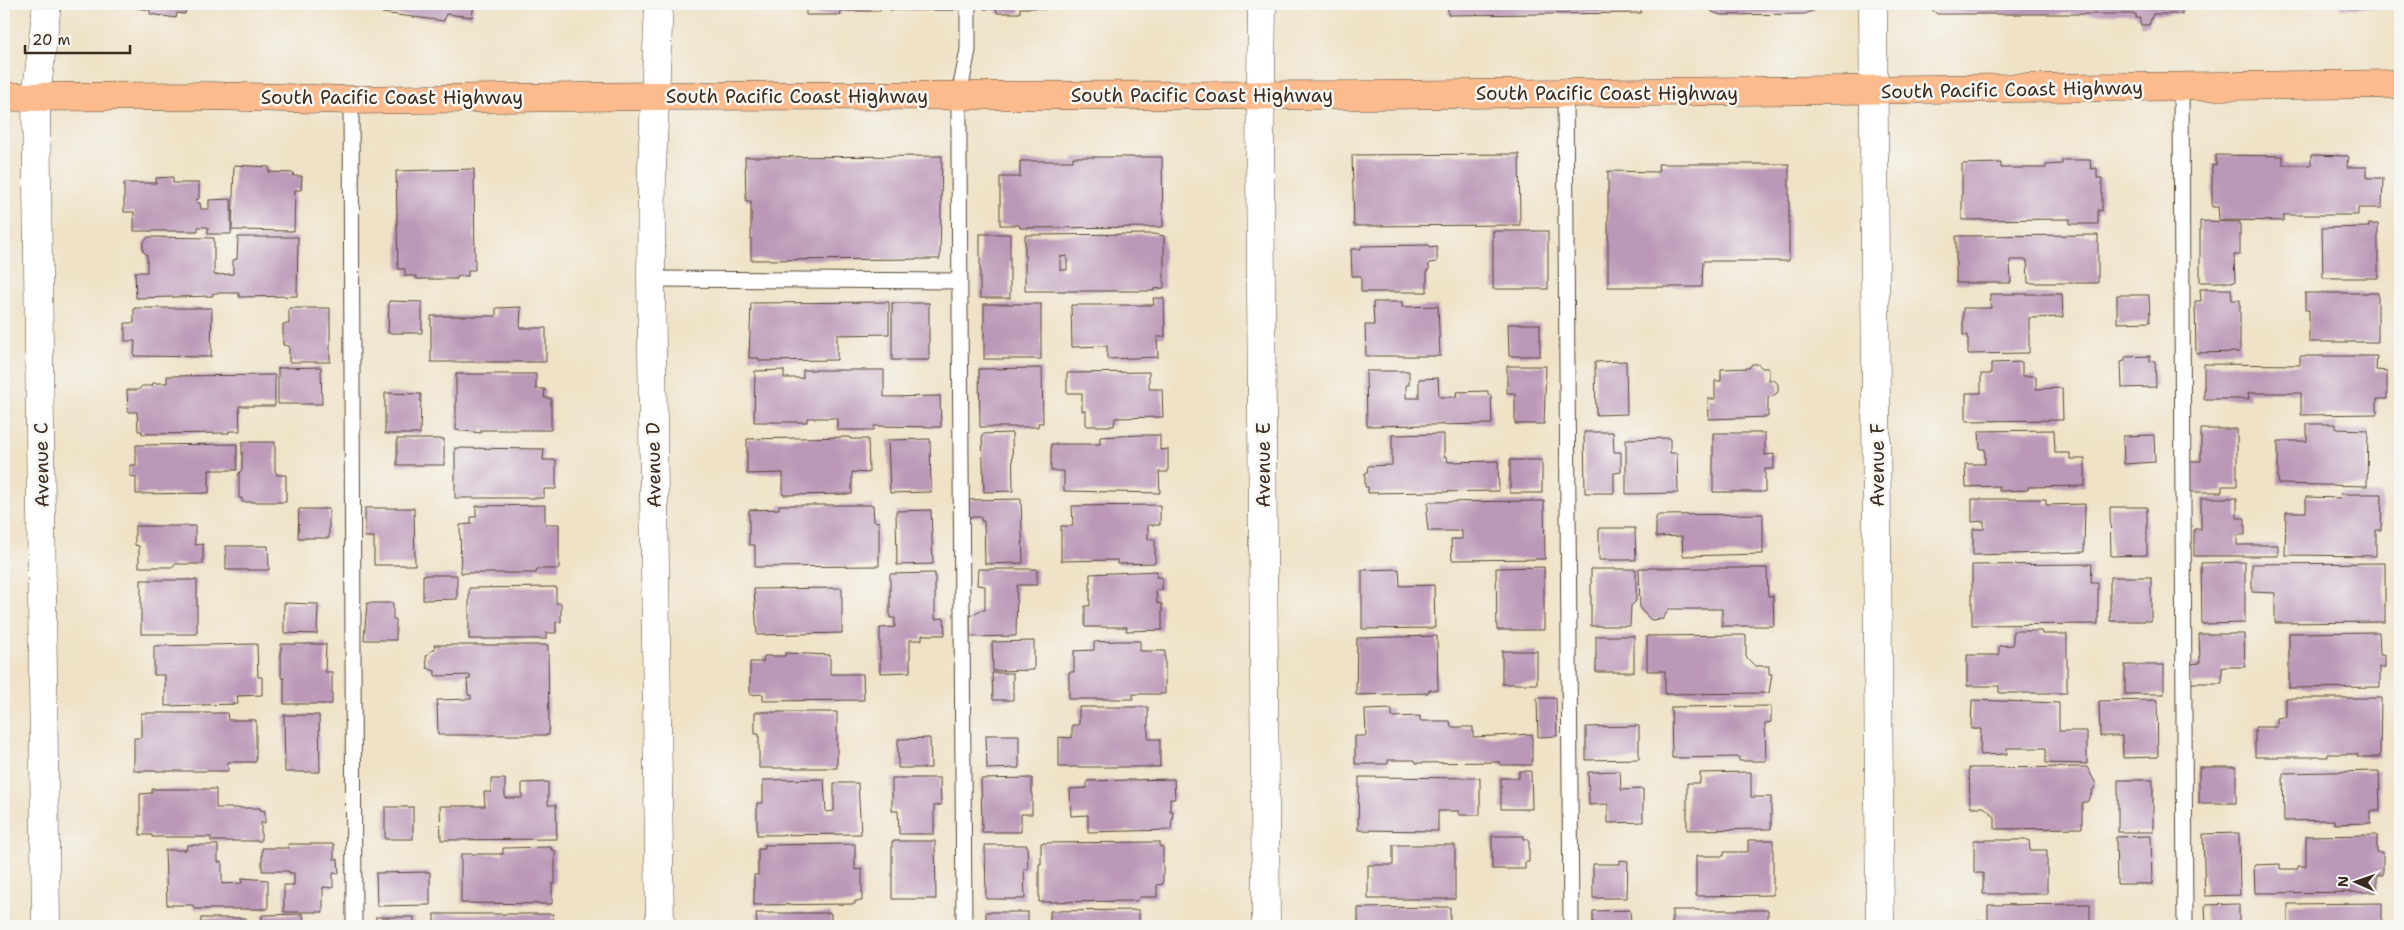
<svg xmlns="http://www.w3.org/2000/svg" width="2404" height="930" font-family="'Shantell Sans',sans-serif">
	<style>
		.building { fill: #bb98b7; fill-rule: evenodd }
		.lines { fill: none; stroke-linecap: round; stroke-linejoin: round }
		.lane-casing { stroke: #564637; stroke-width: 17 }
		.street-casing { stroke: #564637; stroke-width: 29 }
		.highway-casing { stroke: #564637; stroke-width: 29 }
		.lane { stroke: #fff; stroke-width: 15 }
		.street { stroke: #fff; stroke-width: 28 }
		.highway { stroke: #fbbb8d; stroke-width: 28 }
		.labels { text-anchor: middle; stroke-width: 5; stroke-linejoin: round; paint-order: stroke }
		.street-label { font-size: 19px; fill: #3b2a1e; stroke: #f6f6f2 }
	</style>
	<rect width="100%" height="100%" fill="#f6f6f2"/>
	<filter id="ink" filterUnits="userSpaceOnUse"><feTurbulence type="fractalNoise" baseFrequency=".02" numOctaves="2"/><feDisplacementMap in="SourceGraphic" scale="10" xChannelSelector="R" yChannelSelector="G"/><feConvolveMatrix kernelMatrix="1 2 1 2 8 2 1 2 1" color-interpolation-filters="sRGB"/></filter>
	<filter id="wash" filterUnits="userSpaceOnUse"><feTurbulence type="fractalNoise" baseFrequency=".0096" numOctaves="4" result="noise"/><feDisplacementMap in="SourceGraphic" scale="20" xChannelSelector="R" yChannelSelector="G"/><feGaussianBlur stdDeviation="1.12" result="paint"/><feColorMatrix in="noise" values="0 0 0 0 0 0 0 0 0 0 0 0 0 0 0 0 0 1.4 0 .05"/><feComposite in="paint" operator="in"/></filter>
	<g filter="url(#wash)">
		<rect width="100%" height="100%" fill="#efe2c6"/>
		<g id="blocks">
			<g class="building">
				<polygon points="123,4 186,4 185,14 177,13 176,18 150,14 150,10 123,6"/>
				<polygon points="365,4 474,4 472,17 446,14 444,21 382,13 383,7"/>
				<polygon points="806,4 880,4 880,11 840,11 841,15 806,15"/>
				<rect x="890" y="4" width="64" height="6"/>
				<polygon points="983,4 1048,4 1048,8 1020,8 1020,13 997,13 996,9 984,9"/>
				<polygon points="1448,4 1641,4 1641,13 1448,15"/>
				<polygon points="1708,4 1820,4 1814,10 1805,14 1721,15 1712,12"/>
				<polygon points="1926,4 2182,4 2182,14 2153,14 2149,25 2140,25 2140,18 2136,18 2136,14 1937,14"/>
				<polygon points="2339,4 2398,4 2390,8 2341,8"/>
				<polygon points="1519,154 1520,225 1354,226 1352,155"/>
				<polygon points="2216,155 2283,156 2283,165 2311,165 2311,155 2348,156 2347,167 2367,167 2367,178 2383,178 2382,208 2358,208 2358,215 2284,215 2283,221 2219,220 2218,207 2212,207 2212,165 2216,165"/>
				<polygon points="942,156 940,259 751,260 751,201 746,201 745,157"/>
				<polygon points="1073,157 1162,157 1163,227 1020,228 1019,225 1000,225 1000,177 1020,177 1020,161 1073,161"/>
				<polygon points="2062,160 2090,160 2091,169 2097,168 2097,178 2102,178 2102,211 2098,210 2098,224 2070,224 2070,219 1962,220 1962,164 2001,163 2001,168 2046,168 2046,165 2062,164"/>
				<polygon points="1658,164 1789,164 1789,261 1703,261 1702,287 1608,287 1608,171 1659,172"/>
				<polygon points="234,165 269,167 269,172 294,173 293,176 302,176 301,190 295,190 294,231 232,230"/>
				<polygon points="474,169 475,270 468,270 468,276 458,276 457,279 417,279 416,276 405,276 405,269 398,269 396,171"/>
				<polygon points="173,177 173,183 199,183 199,199 196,199 197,203 200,203 201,209 209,209 209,200 231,199 231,234 208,234 208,227 198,227 198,231 134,231 134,212 124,212 124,183 156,183 156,178"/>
				<polygon points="2200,221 2240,222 2240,255 2234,255 2235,282 2200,282"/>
				<polygon points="2369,224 2378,224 2378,278 2323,278 2322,228 2369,227"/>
				<rect x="1493" y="231" width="55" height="58"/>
				<rect x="980" y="234" width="30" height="64"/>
				<path d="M 1154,234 L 1164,236 L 1164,288 L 1154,289 L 1154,291 L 1025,291 L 1025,235 ZM 1067,256 L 1067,270 L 1060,270 L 1060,257 Z"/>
				<polygon points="2098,235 2098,283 2028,283 2027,260 2010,260 2011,283 1956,283 1956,236"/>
				<polygon points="148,237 214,238 214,275 233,274 233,260 237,259 238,237 298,237 297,296 239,297 239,293 213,293 213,296 136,298 135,272 147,272 147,255 143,251 143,243"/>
				<polygon points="1429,245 1429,248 1437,247 1437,262 1429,263 1429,270 1427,270 1427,292 1361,292 1361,276 1352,276 1351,249 1361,249 1361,246"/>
				<polygon points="2200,289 2231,289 2232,300 2240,300 2240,352 2196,353 2195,301 2201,301"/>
				<polygon points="2305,293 2378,293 2378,342 2309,342 2309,310 2305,310"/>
				<polygon points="1990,294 2062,294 2063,317 2029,318 2029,353 1968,354 1968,335 1963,335 1963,308 1991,308"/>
				<polygon points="2117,295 2149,295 2150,322 2117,323"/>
				<polygon points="1153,298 1164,298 1165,337 1157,337 1158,357 1107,359 1107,346 1072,347 1071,305 1154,305"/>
				<polygon points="389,301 422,302 422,333 388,333"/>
				<polygon points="889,302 889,334 837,335 837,360 759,361 759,358 749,358 751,303"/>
				<polygon points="1373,302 1402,302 1402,307 1438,306 1440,356 1366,356 1365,325 1374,325"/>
				<rect x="892" y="303" width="37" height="57"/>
				<rect x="984" y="304" width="57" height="55"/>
				<polygon points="521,307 520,328 546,328 546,362 431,362 431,316 496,316 496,308"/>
				<polygon points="134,308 212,308 211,357 134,356 135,341 125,341 125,323 134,323"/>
				<polygon points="289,308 330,308 330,362 289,362 289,346 283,345 283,324 289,324"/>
				<polygon points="1508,324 1540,324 1540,356 1509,356"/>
				<polygon points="2150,356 2150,361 2155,361 2156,387 2122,388 2121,362 2125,361 2125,357"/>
				<polygon points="2300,356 2377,356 2376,370 2387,371 2387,399 2377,399 2377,414 2301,415 2301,393 2248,393 2249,399 2204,399 2204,364 2300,365"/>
				<polygon points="1626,361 1627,414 1596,415 1595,362"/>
				<polygon points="2022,362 2022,376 2036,376 2036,389 2062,388 2063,420 1966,421 1966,393 1981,393 1981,374 1991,374 1991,363"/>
				<polygon points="1752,364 1758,364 1762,368 1769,368 1769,380 1774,380 1778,384 1778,392 1773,396 1768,397 1768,417 1709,419 1708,399 1715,399 1715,381 1721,381 1721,369 1749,368"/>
				<polygon points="1507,366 1546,366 1544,424 1515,424 1515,393 1507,393"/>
				<polygon points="321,367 322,404 278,404 278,368"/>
				<polygon points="1042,368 1043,423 1038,423 1038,427 980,427 979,369"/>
				<polygon points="784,370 784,378 803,378 803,370 884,370 884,397 940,396 941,427 874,426 874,430 837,430 837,418 807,418 807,422 754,422 755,371"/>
				<polygon points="1366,371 1409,371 1409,385 1406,385 1406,398 1419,398 1419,379 1438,378 1439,397 1457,397 1456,392 1488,391 1488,395 1491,395 1492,424 1367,426"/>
				<polygon points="1149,372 1149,389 1162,389 1163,417 1115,418 1114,426 1086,426 1086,411 1082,411 1082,393 1067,393 1067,373"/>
				<polygon points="456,374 536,374 536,389 545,389 544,398 551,398 551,430 481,430 481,433 456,430"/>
				<polygon points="275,375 275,406 239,406 240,431 229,431 229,433 142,434 142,431 138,431 137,412 128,412 127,390 138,390 142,386 152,386 153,383 167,383 167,376"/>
				<polygon points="385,393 421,394 420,434 385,434"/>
				<polygon points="2307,424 2336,424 2336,429 2368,430 2367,486 2278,484 2278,441 2307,441"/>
				<polygon points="2201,429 2237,429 2237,486 2222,486 2222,492 2188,492 2189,461 2201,461"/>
				<polygon points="2054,430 2055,453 2070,453 2070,459 2085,459 2085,486 2028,487 2028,490 1999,491 1999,486 1966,487 1965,464 1985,464 1985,449 1980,449 1979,431"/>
				<polygon points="1584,432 1613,432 1614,452 1621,452 1621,472 1614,473 1614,493 1585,493"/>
				<polygon points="1012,433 1013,491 984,492 982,434"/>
				<polygon points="1713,433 1765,433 1765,455 1774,454 1774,469 1765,469 1765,492 1713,492"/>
				<polygon points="1444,434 1444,457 1447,457 1448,462 1498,461 1499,491 1368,493 1368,487 1365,487 1365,473 1367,473 1368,466 1392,465 1392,435"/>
				<polygon points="1141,435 1160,435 1160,450 1168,449 1168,472 1159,472 1160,493 1064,491 1064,471 1051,471 1051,444 1100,444 1100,437"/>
				<polygon points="2154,435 2155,462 2124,464 2123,436"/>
				<polygon points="850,437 850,439 868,439 869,473 852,472 852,494 783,495 783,473 747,474 747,439"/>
				<polygon points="1670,438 1670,453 1677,453 1678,493 1626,494 1626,439"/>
				<rect x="397" y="439" width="47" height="26"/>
				<polygon points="930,439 931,492 890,493 888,440"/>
				<polygon points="242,442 275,442 275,470 277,475 286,475 286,502 242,502 242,498 239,498 239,473 242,470"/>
				<polygon points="237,444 237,470 209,470 209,493 136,494 136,477 130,476 130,465 136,465 136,445"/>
				<polygon points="455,448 544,449 543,460 556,460 556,489 544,489 544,498 455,498"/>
				<rect x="1510" y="460" width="32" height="33"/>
				<polygon points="2340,494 2382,494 2381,530 2376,530 2376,556 2285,555 2286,512 2306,512 2306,497 2341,498"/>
				<polygon points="2201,498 2237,498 2237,518 2245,518 2245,535 2237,535 2237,545 2278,545 2278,556 2194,556 2194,529 2201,529"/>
				<polygon points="1021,499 1023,563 985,564 984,521 981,521 981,517 969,517 969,500"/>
				<polygon points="1972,499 2046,499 2046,505 2085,504 2084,552 1973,555 1973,529 1984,529 1984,521 1972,522"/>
				<polygon points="1544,501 1545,559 1452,560 1451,539 1462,539 1462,531 1428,531 1426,512 1428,512 1428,502"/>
				<polygon points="545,505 545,524 559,524 559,569 537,569 536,573 461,573 460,525 471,524 471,517 476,517 476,506"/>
				<polygon points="779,505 873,505 874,521 879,522 879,566 755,567 755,545 749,545 749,510 779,509"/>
				<polygon points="1160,505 1160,525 1148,525 1148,539 1155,539 1155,563 1117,564 1117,560 1061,561 1061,526 1073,526 1072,506"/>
				<polygon points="2110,507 2147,507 2147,555 2111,556"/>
				<polygon points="365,508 414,508 415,565 374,565 374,537 365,537"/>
				<polygon points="299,509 329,509 329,538 298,538"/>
				<polygon points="931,510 933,564 897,565 896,511"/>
				<polygon points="1763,514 1763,554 1683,556 1682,536 1656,537 1656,517 1659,515"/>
				<polygon points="135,526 195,526 195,545 203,544 203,564 174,564 174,567 139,567 139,546 135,545"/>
				<polygon points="1599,528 1635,528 1636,560 1599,560"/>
				<polygon points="226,546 268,546 269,570 226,570"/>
				<polygon points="2245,562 2245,623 2202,624 2201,563"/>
				<polygon points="2385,563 2385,622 2275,623 2275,593 2252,592 2252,564"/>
				<polygon points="2092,564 2091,583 2098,583 2098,624 1972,625 1972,565"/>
				<polygon points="1544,567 1544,630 1497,630 1496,568"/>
				<polygon points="1639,568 1767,568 1768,596 1773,596 1774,626 1722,626 1722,609 1669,609 1663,619 1651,620 1640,609"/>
				<polygon points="978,569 1037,569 1037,585 1017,585 1016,636 970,637 970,616 981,610 985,610 985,586 977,585"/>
				<polygon points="1399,569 1400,586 1434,585 1435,628 1362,629 1362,570"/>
				<polygon points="1591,569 1636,569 1636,601 1631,606 1630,626 1591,626"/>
				<polygon points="1157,571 1156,577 1162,577 1162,590 1156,590 1157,603 1162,604 1162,630 1126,631 1127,627 1085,627 1085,606 1090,606 1090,574"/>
				<polygon points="935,573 935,619 944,618 945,635 922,635 922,640 910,640 910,672 880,673 880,628 895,627 895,618 890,618 890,574"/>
				<polygon points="423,575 457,575 457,599 423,600"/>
				<rect x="2110" y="577" width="41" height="44"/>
				<rect x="141" y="580" width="56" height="54"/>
				<polygon points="556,587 556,603 561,603 561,622 556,622 556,633 546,633 546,639 469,639 469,588"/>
				<polygon points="842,588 842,633 757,635 754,589"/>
				<polygon points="284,603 318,604 317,634 284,633"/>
				<polygon points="367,603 393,603 393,619 396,619 396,640 364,640"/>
				<polygon points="2013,631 2041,631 2042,634 2067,634 2067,693 1999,693 1999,686 1967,686 1967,655 1999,655 1999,646 2013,645"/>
				<polygon points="2379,632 2380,655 2385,655 2385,667 2380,667 2380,687 2289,688 2289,633"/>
				<polygon points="2199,634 2244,634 2245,667 2222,667 2222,683 2190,683 2190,664 2200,663"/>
				<polygon points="1746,635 1746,657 1755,666 1769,666 1769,674 1772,674 1769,693 1665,694 1665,671 1647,671 1647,636"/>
				<polygon points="1437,636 1438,690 1429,690 1428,693 1356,695 1357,638"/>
				<rect x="1596" y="636" width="38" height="36"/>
				<polygon points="1034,641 1034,670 993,671 992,642"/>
				<polygon points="1117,641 1140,641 1140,651 1165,651 1165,694 1133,694 1133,699 1069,699 1069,672 1074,672 1074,651 1094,650 1094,642"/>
				<polygon points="257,644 258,677 262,677 262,695 237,696 238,704 165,706 165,675 154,675 154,646"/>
				<polygon points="281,644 326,644 325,672 332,672 332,704 284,704 284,678 281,678"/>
				<polygon points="434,645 548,645 549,735 438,735 437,700 471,699 471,695 468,695 467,679 470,679 470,675 435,676 435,671 427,668 426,657 429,652 435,649"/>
				<rect x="1502" y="651" width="35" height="33"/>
				<polygon points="785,653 830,655 830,674 863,674 864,700 763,701 763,694 750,695 750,662 763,662 764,656 785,656"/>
				<rect x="2125" y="665" width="39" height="29"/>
				<polygon points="992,673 1013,673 1013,700 993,700"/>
				<polygon points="1537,698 1556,698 1557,736 1538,737"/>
				<polygon points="2286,698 2381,698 2380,757 2357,757 2358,754 2328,754 2328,757 2255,757 2255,727 2277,727 2277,718 2286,717"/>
				<polygon points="1972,700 2059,703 2059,731 2087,731 2087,764 2046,763 2046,748 2007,748 2007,754 1980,755 1981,729 1971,729"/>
				<polygon points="2157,700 2158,757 2123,758 2122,736 2100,736 2099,701"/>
				<polygon points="1771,706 1771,722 1765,723 1766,761 1739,761 1739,757 1672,758 1671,707"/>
				<polygon points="1079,707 1148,707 1148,739 1160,739 1160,767 1059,767 1059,737 1072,738 1072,725 1079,725"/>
				<polygon points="1392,709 1392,717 1420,716 1420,721 1450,721 1451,727 1473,727 1473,737 1532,734 1532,765 1500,765 1500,762 1416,763 1415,760 1388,760 1388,764 1355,764 1355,736 1366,736 1365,710"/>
				<polygon points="755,712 837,712 837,768 759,768 759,734 755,734"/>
				<polygon points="141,713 227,713 228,720 256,720 256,762 228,762 228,771 134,771 134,738 141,738"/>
				<polygon points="284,715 319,715 320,772 285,772"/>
				<polygon points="1639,726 1639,759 1586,760 1586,727"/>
				<polygon points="986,735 1019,735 1019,768 987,769"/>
				<polygon points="930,738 931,768 898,768 898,739"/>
				<polygon points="2087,767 2096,784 2087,802 2082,802 2082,828 1995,829 1995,817 1984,807 1970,807 1969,768"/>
				<rect x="2199" y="767" width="37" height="36"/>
				<polygon points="1519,771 1531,771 1532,809 1501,809 1501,778 1519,778"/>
				<polygon points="1620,771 1621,790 1643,789 1643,822 1608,823 1608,804 1589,805 1588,772"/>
				<polygon points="2379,771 2380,811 2371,811 2371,823 2334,824 2334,820 2284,821 2283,773"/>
				<polygon points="1751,772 1751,797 1771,797 1771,829 1687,830 1687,783 1700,783 1700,773"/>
				<polygon points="1359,777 1480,778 1480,815 1459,815 1459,811 1438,811 1438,831 1358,830"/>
				<polygon points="892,778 940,778 941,805 934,806 934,834 899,834 898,811 892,811"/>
				<polygon points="1032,778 1032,814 1021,814 1021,832 982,832 981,779"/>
				<polygon points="491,779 505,779 505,798 522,798 522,783 548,782 548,805 556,805 557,839 441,840 440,806 485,806 484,792 491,792"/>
				<polygon points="824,779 826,812 834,811 834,783 858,783 861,834 757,835 757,803 763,803 763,780"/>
				<polygon points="1174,779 1175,799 1170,799 1170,811 1173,811 1171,830 1088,832 1088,815 1071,816 1070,789 1087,788 1087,781"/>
				<rect x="2118" y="780" width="35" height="52"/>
				<polygon points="152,789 216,789 216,808 260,808 260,810 265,811 265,823 261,823 261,841 211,841 211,837 152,837 152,835 140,835 140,794 152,793"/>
				<rect x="385" y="807" width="28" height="32"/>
				<polygon points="2239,833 2240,895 2205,896 2203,834"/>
				<polygon points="2377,835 2377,852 2383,852 2383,875 2377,875 2377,892 2255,893 2254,865 2280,864 2280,869 2298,869 2298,866 2306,866 2306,836"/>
				<polygon points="1492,836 1524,836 1524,839 1529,839 1529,862 1525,862 1525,869 1492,869"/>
				<polygon points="2151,836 2152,884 2117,884 2116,837"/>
				<polygon points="1748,840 1773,840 1773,895 1696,896 1696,856 1724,856 1724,852 1748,852"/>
				<polygon points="1974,840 2029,840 2030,850 2047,850 2047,894 1983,894 1983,873 1974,873"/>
				<polygon points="892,841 935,841 936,899 892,899"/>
				<polygon points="1160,842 1160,847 1163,847 1163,884 1157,885 1157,897 1140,897 1136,901 1039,902 1039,864 1041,864 1041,843"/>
				<polygon points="288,844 334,844 334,859 338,859 339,874 333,873 333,888 323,887 323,912 284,912 284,885 294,885 294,873 289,873 289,871 262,871 262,848 289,848"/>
				<polygon points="855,844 855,870 862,869 862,901 855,901 855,904 754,905 754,875 758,875 758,849 764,849 764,845"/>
				<polygon points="187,845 218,845 218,862 222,862 222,884 242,883 242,878 268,880 268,909 194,909 193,905 167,905 165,850 186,850"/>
				<polygon points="985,845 1027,845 1028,869 1024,869 1025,899 986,899"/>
				<polygon points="1393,845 1455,845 1455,899 1368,899 1368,865 1393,865"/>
				<polygon points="551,847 551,850 555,850 555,884 552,883 552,904 461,903 461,854 503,854 503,848"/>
				<polygon points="1620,860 1628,861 1627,898 1593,898 1593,864 1620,864"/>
				<polygon points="430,872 430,905 377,906 376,873"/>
				<polygon points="2382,903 2382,926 2288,926 2288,904"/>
				<polygon points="2090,904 2090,926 1978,926 1977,921 1988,920 1988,905"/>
				<polygon points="2239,904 2239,926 2206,926 2205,905"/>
				<polygon points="1450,907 1450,926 1358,926 1358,908"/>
				<polygon points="1139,910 1139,926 1050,926 1050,911"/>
				<polygon points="1630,910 1631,926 1593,926 1593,911"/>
				<polygon points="1672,910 1768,910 1768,924 1778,923 1778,926 1672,926"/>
				<rect x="986" y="912" width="42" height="14"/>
				<polygon points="756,913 831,913 831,926 757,926"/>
				<polygon points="303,914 304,926 262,926 262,915"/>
				<rect x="434" y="914" width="119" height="12"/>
				<rect x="376" y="917" width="38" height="9"/>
				<rect x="201" y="918" width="45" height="8"/>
			</g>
		</g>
	</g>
	<g filter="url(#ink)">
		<use href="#blocks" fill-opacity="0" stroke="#564637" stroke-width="1"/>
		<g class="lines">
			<defs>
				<g id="lane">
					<polyline points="2181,87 2185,926"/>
					<polyline points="1565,93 1571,926"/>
					<polyline points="351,100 354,926"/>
					<polyline points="651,279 959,281"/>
					<polyline points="964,926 959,154 959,96 968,50 968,4"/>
				</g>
				<g id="street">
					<polyline points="659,4 652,167 651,279 660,926"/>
					<polyline points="1262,4 1260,160 1266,926"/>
					<polyline points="1873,4 1880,926"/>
					<polyline points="46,926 36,98 47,4"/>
				</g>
				<polyline id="highway" points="4,97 211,96 351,100 654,96 1377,95 2400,84"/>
			</defs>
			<use href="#lane" class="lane-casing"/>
			<use href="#street" class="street-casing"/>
			<use href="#highway" class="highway-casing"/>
			<use href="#lane" class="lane"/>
			<use href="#street" class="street"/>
			<use href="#highway" class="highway"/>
		</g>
	</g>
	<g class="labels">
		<g class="street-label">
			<text transform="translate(2012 89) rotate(-1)" y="7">South Pacific Coast Highway</text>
			<text x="1607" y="100">South Pacific Coast Highway</text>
			<text x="1202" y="102">South Pacific Coast Highway</text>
			<text x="797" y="103">South Pacific Coast Highway</text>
			<text x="392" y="104">South Pacific Coast Highway</text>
			<text transform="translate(41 465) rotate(-91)" y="7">Avenue C</text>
			<text transform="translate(653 465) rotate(-91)" y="7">Avenue D</text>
			<text transform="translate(1263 465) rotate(-90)" y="7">Avenue E</text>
			<text transform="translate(1877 465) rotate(-90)" y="7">Avenue F</text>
		</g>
	</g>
	<rect width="2404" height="930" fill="none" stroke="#f6f6f2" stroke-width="20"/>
	<g transform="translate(2356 882) rotate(272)" stroke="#f6f6f2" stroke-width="4" paint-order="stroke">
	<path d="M0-4L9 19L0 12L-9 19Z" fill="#3b2a1e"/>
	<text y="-8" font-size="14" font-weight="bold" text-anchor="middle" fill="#3b2a1e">N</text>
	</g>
	<path d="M25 45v8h105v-8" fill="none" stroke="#3b2a1e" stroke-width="2.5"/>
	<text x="32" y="45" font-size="15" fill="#3b2a1e" stroke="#f6f6f2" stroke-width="4" paint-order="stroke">20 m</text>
</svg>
